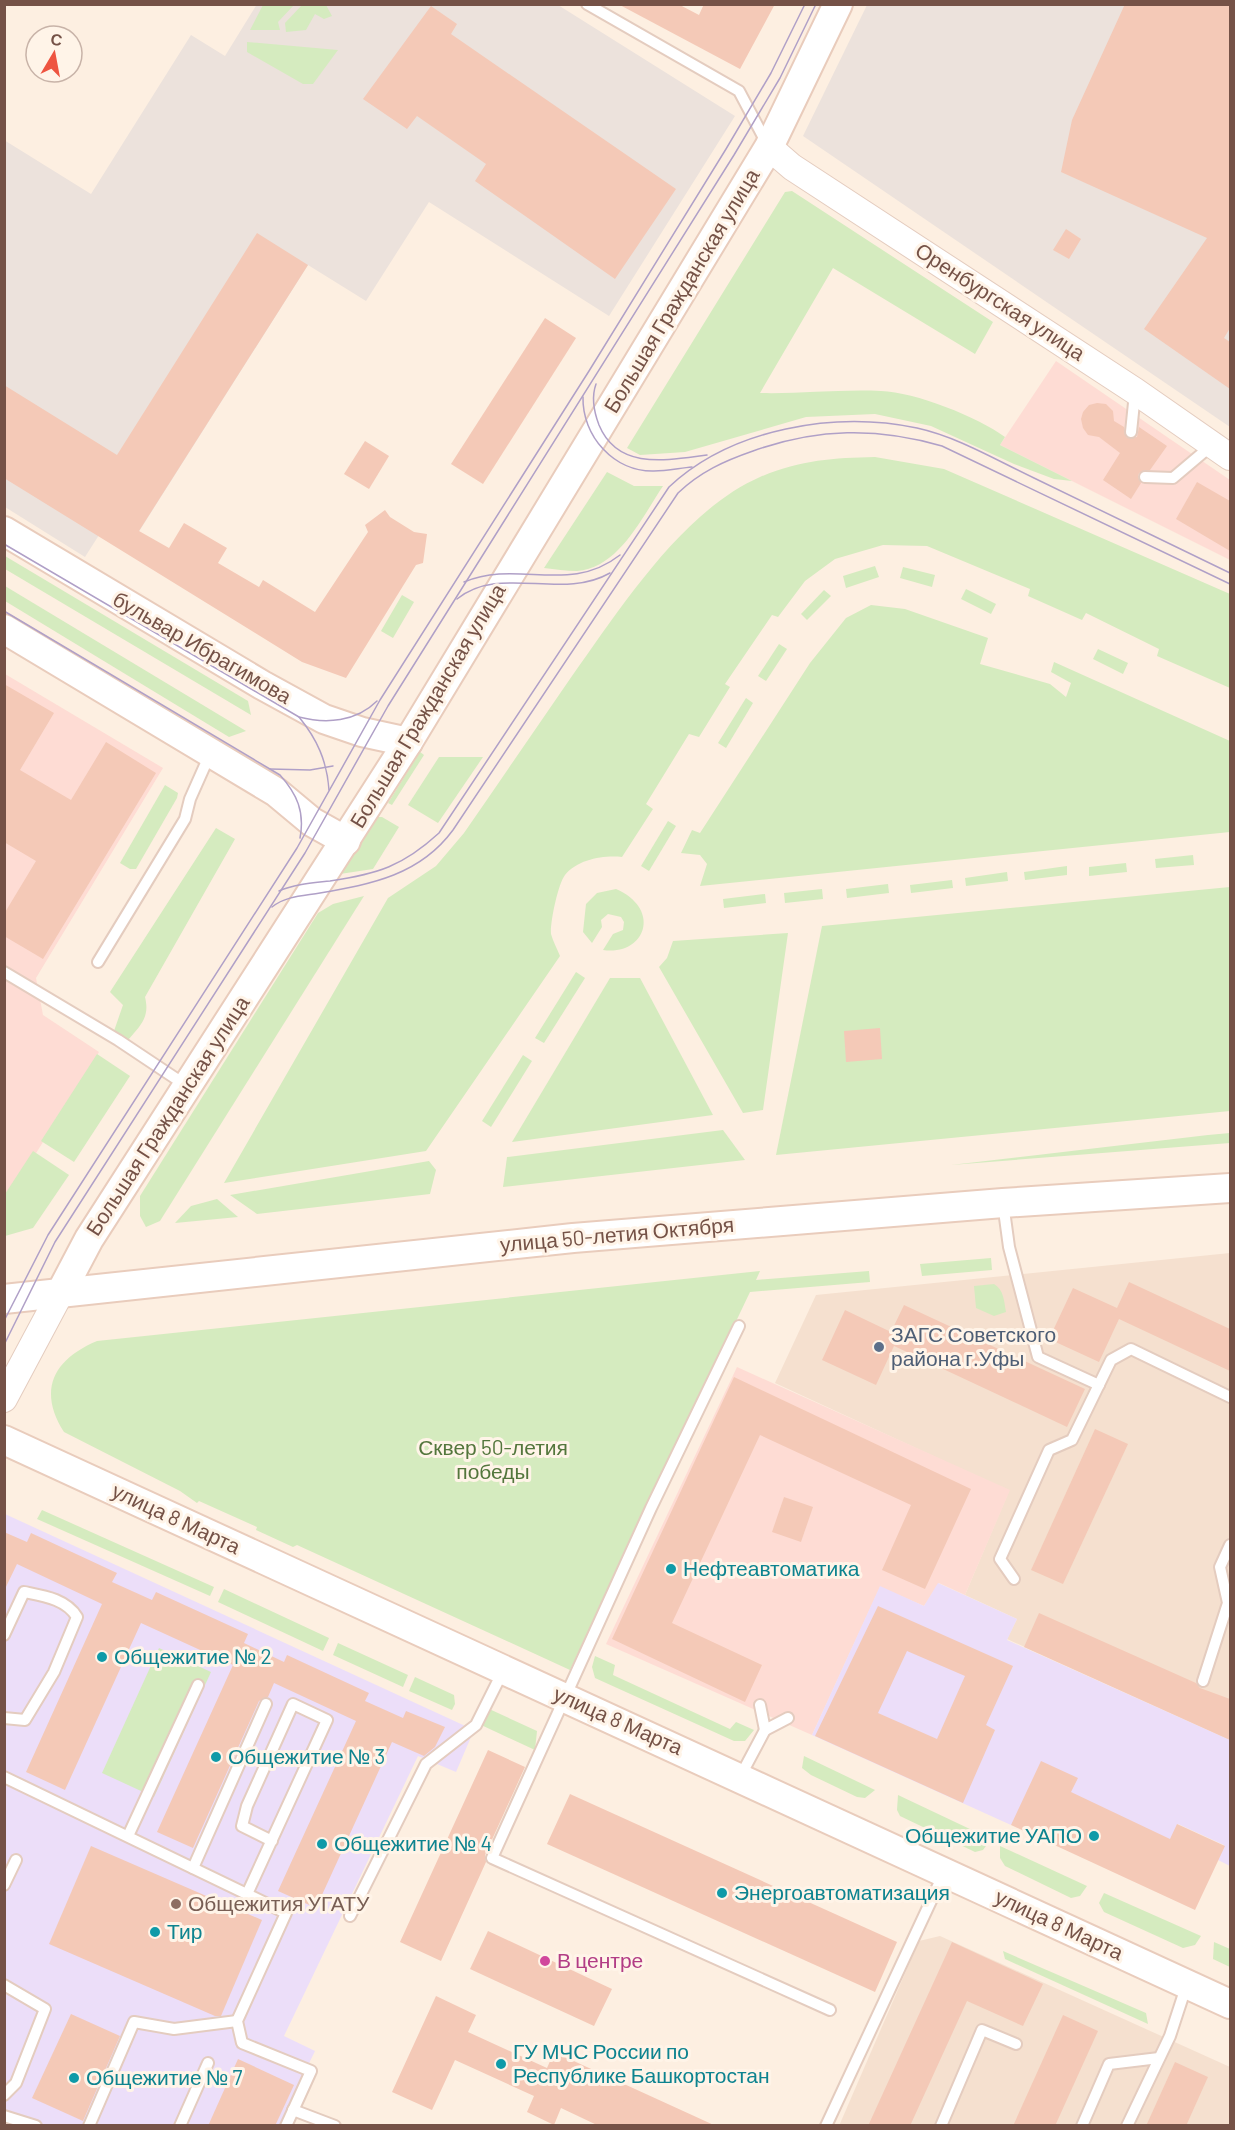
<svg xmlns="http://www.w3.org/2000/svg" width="1235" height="2130" font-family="Barlow,sans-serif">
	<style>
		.residential { fill: #f5e0cf }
		.commercial { fill: #fedcd4 }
		.industrial { fill: #ece2dc }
		.education { fill: #ecdef9 }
		.green { fill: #d5ebbf }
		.building { fill: #f4c9b7; fill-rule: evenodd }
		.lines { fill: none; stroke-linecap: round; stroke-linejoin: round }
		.service-casing { stroke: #e4ccbf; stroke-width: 14 }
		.tertiary-casing { stroke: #e4ccbf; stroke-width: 28 }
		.secondary-casing { stroke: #e9ccbc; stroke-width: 32 }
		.service { stroke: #fff; stroke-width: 10 }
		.tertiary { stroke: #fff; stroke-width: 26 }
		.secondary { stroke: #fff; stroke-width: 28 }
		.tram { stroke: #b0a0c7; stroke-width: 1.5 }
		.service-dot { fill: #5c6f8a; stroke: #fff4e8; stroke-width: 2 }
		.culture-dot { fill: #0f9aa8; stroke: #fff4e8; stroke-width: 2 }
		.education-dot { fill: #8d6e63; stroke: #fff4e8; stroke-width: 2 }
		.hotel-dot { fill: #d1479c; stroke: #fff4e8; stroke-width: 2 }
		.labels { text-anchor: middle; stroke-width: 6; stroke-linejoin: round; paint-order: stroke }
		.street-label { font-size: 21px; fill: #755247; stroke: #fff4e8 }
		.service-label { font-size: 21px; fill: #4e5e75; stroke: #fff4e8; text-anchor: start }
		.park-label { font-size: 21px; fill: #53763c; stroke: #fff4e8 }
		.culture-label { font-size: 21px; fill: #0d838f; stroke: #fff4e8; text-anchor: start }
		.education-label { font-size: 21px; fill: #785e54; stroke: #fff4e8; text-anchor: start }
		.hotel-label { font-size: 21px; fill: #b23c85; stroke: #fff4e8; text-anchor: start }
	</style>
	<rect width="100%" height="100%" fill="#fdefe1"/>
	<g class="residential">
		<polygon points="1230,1253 1230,1740 1007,1639 1017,1619 965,1595 1009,1491 775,1383 816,1295"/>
		<polygon points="940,1936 1230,2067 1230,2125 839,2126 919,1941"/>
	</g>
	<g class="commercial">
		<polygon points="1056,361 1230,480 1230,560 1000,445"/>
		<polygon points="5,674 163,768 36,978 43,1015 99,1052 5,1203"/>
		<polygon points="737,1367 1010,1490 965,1595 939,1583 924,1606 880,1587 812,1735 606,1644"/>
	</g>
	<g class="industrial">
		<polygon points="257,4 558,5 735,116 609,316 429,202 366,301 308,265 126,552 99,535 85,557 5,507 4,140 91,194 191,35 225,56"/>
		<polygon points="867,5 1230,5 1230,427 803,136"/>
	</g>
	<g class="education">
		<polygon points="5,1514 474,1730 456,1772 418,1756 284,2036 315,2051 279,2125 5,2126"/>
		<polygon points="938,1583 1017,1619 1007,1640 1230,1740 1230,1866 1218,1860 1224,1845 1178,1824 1167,1847 1067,1800 1077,1778 1011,1825 812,1735 880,1586 924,1606"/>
	</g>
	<g class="green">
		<polygon points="263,5 294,5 278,22 280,30 250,30"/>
		<polygon points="302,5 326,5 332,16 324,19 315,14 306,30 286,32 285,23"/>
		<polygon points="247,42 338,50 313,84 303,84 247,52"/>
		<path d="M 792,191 L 993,322 L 975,354 L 833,268 L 760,393 C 800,394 841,389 881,391 C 915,392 978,417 1005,437 L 1000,445 L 1072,481 L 1054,479 L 1014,464 L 931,426 L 875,414 L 806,417 L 685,452 L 640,455 L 627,448 L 785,192 Z"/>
		<path d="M 875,457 L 944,469 L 1230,594 L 1230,688 L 1157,656 L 1159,649 L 1086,613 L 1082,620 L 1028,596 L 1030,589 L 927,546 L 883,545 L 835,559 L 805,581 L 778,617 L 772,615 L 725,684 L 730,687 L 699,737 L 689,734 L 646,804 L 653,809 L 622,857 C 604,855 578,859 565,875 C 558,884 550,923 551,934 C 553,941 557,949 560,956 L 426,1151 L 224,1183 L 388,898 L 436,866 L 464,833 C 500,781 536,728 572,676 C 620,609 682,511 760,477 C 800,460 833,458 875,457 Z"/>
		<path d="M 607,472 L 634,486 L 663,486 C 642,517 619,568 577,571 C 566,571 555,569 544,568 Z"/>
		<polygon points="5,556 248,701 251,715 5,569"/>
		<polygon points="875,566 879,577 846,588 843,576"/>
		<polygon points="903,567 935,575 932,587 900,578"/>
		<polygon points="5,586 246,731 229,737 5,601"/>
		<polygon points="966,589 996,604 991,614 961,599"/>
		<polygon points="824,590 831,596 807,620 801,614"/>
		<polygon points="402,595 414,602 393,638 381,631"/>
		<polygon points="871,605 905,609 988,638 980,664 1050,684 1066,697 1071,683 1051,672 1054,662 1230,741 1230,832 700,886 707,864 700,855 681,853 692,830 700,833 810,663 846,618"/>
		<polygon points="779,644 787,649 766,681 758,676"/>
		<polygon points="1098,649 1128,663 1123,674 1093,659"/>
		<polygon points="746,698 753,703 726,748 718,743"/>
		<polygon points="420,752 424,755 392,805 388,803"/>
		<polygon points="439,757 483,757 438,823 408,805"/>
		<polygon points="165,785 178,793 177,798 136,869 130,869 120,863"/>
		<polygon points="377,817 382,817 399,827 373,869 340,874"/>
		<polygon points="668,821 676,826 649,871 641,866"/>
		<path d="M 216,828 L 235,839 L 145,997 C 150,1017 141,1025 128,1040 L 114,1031 L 123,1005 L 110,992 Z"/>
		<polygon points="1193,855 1194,865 1156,868 1155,859"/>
		<polygon points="1126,863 1127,872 1089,876 1089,867"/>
		<polygon points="1067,866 1067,875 1025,880 1024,872"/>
		<polygon points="1007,872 1008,881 966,886 965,878"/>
		<polygon points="952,880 953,888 911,893 910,885"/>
		<polygon points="888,884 889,893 847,898 846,889"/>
		<polygon points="1230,887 1230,1111 776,1155 822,926"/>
		<path d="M 616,889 C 662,909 646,956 603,950 L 613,934 L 623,930 L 624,922 L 621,917 L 608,914 L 601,920 L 602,927 L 592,943 L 583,932 L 586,904 L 597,893 Z"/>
		<polygon points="822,889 823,899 785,903 784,893"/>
		<polygon points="765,894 766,903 724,908 723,899"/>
		<polygon points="364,896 160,1221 146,1227 140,1216 140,1196 318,913 333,904"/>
		<polygon points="788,933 763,1110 743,1113 659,967 667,958 673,941"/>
		<polygon points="576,972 585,978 544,1043 535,1038"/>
		<polygon points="610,978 640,978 713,1115 512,1142"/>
		<polygon points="97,1054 130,1076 74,1162 41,1141"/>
		<polygon points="523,1055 532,1061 491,1127 482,1121"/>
		<polygon points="723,1130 745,1160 503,1187 507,1157"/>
		<polygon points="1230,1133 1230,1143 951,1165 1208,1135"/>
		<polygon points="33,1151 69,1175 33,1228 5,1236 5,1194"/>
		<polygon points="429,1161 436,1170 430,1194 257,1214 230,1195"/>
		<polygon points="217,1199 238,1217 175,1223 191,1206"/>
		<polygon points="991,1258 992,1270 922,1276 920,1264"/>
		<path d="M 760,1271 L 756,1280 L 869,1271 L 870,1282 L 750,1292 L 570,1670 L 297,1545 L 293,1547 L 256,1530 L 257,1527 L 199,1501 L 197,1503 L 180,1491 L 64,1432 C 37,1390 54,1359 97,1341 Z"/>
		<path d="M 994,1284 C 1004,1290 1004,1301 1006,1312 L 994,1316 L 976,1308 L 974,1286 Z"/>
		<polygon points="42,1510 214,1587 210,1596 37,1519"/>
		<polygon points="224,1589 329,1638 323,1651 218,1602"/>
		<polygon points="338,1643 408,1675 403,1687 333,1655"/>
		<polygon points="159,1648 211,1672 154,1797 102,1773"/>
		<polygon points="595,1656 615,1665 613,1675 730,1729 736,1722 754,1730 745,1741 734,1741 595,1678 592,1667"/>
		<polygon points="415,1677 454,1695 455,1704 452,1710 409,1691"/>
		<polygon points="487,1708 537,1731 535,1750 479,1724"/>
		<polygon points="804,1756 875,1790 865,1798 857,1797 811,1775 802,1768"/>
		<polygon points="898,1795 991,1839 983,1850 975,1852 900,1816 897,1810"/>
		<polygon points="1000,1846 1087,1886 1080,1896 1071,1898 1005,1866 1000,1858"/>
		<polygon points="1104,1893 1201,1936 1195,1945 1183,1948 1104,1912 1099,1903"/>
		<polygon points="1214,1942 1230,1949 1230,1967 1213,1959"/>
		<polygon points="1003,1951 1146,2013 1148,2024 1005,1959"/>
	</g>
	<g class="building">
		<polygon points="618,4 678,4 699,15 704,4 775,4 740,69"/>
		<polygon points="1125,4 1230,4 1230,328 1224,338 1230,342 1230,389 1144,329 1207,238 1061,172 1072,120"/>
		<polygon points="431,6 457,24 451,34 676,189 615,279 475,181 486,164 417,116 407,129 363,99"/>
		<polygon points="1066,229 1081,239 1069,259 1053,250"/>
		<polygon points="257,233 308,265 139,531 169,548 184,523 227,548 218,563 259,587 263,580 315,612 368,532 365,525 385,510 390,517 414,532 427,534 423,563 416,565 346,678 302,662 4,478 4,385 117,455"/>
		<polygon points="545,318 576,338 483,484 451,464"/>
		<polygon points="1097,403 1106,404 1113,411 1114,421 1124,427 1127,438 1137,437 1139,427 1167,446 1150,470 1139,473 1138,477 1141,483 1131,499 1103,480 1120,453 1099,437 1088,435 1083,428 1081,419 1083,412 1089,405"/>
		<polygon points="365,441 389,456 369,489 344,474"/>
		<polygon points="1197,482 1230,501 1230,551 1176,519"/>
		<polygon points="4,684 54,713 20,770 71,800 106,742 156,773 43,959 4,936 4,914 36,861 4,842"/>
		<polygon points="880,1028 882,1059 846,1062 844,1031"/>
		<polygon points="1129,1282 1230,1329 1230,1371 1119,1319 1099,1362 1049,1339 1073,1288 1117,1308"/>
		<polygon points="904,1305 1085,1389 1067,1427 894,1346 876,1385 822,1360 845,1310 891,1332"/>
		<polygon points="734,1377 971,1489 925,1589 882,1570 911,1505 760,1435 672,1623 762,1665 745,1702 612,1639"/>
		<polygon points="1095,1429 1128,1444 1063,1584 1031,1570"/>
		<polygon points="784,1497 813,1507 801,1542 772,1532"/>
		<polygon points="4,1532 27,1542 31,1533 117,1573 112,1582 152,1600 156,1592 248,1634 244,1643 284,1662 287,1655 369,1693 365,1701 403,1718 406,1711 445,1727 435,1747 424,1756 392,1742 316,1908 278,1891 356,1721 274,1683 268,1697 259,1701 193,1848 157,1832 233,1665 141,1623 65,1790 26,1772 102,1604 17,1564 4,1591"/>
		<path d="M 878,1606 L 1013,1666 L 986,1725 L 995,1730 L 963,1803 L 815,1736 ZM 907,1651 L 965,1676 L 937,1739 L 878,1713 Z"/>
		<polygon points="1039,1613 1196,1683 1200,1688 1230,1699 1230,1740 1024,1647"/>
		<polygon points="488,1750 525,1767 485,1855 486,1862 441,1961 400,1942"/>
		<polygon points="1041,1761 1078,1778 1071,1792 1170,1839 1177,1824 1225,1846 1195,1910 1011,1825"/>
		<polygon points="570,1794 897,1942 875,1992 547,1844"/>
		<polygon points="91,1846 262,1920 221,2016 215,2016 49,1944"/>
		<polygon points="488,1931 612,1989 594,2026 470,1969"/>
		<polygon points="952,1942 1043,1984 1023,2026 967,2001 910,2126 868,2126"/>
		<polygon points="436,1996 476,2015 468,2032 547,2068 554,2052 716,2126 599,2126 561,2108 554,2125 527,2112 534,2096 455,2060 432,2110 392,2092"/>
		<polygon points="71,2014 120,2036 83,2121 32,2098"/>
		<polygon points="1063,2015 1098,2031 1055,2126 1013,2126"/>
		<polygon points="238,2059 294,2085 275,2126 208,2126"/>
		<polygon points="1175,2062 1208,2077 1186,2126 1146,2126"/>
	</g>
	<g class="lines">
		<defs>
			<g id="service">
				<polyline points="587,4 739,91 766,142"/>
				<polyline points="1131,432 1135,393"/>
				<polyline points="1145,477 1173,478 1212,445"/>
				<polyline points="98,962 185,819 190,799 210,754"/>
				<polyline points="4,972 118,1040 187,1086"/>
				<polyline points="1003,1203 1009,1247 1038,1357 1099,1385"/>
				<polyline points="739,1326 651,1508 492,1858 830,2010"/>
				<polyline points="1014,1579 1000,1559 1049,1450 1072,1440 1111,1360 1131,1349 1230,1397"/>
				<path d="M 4,1635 L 24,1592 C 44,1596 66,1599 77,1617 L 54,1672 L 25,1720 L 4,1718"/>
				<polyline points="1203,1681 1228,1603 1220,1567 1230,1545"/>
				<polyline points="760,1705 765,1730 788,1718"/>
				<polyline points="4,1777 286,1913 237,2021 242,2043 311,2071 286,2126"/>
				<polyline points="740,1777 765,1730"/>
				<polyline points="128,1836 198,1685"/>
				<polyline points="193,1868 266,1704"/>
				<polyline points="4,1885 16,1860"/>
				<polyline points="247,1894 327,1720 293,1704 247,1806 242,1826 272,1841"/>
				<polyline points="350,1916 426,1764 476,1725 504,1669"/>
				<polyline points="4,1985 45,2009 16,2083 4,2095"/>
				<polyline points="293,2110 335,2126"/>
				<polyline points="4,2116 36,2126"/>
				<polyline points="89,2126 134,2022 174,2029 237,2021"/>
				<polyline points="180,2126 208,2063"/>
				<polyline points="826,2126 944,1873"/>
				<polyline points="941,2126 982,2030 1016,2044"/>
				<polyline points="1082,2126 1109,2064 1159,2058"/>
				<polyline points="1127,2126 1170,2036 1187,1984"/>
			</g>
			<g id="tertiary">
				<polyline points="769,147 792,167 1135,391 1230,457"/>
				<polyline points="4,1399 60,1294"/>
			</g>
			<g id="secondary">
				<polyline points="4,531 262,685 324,719 362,732 408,742"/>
				<polyline points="4,629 276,792 312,822 346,841"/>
				<polyline points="60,1294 89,1239 408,742 769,147 838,4"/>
				<polyline points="4,1299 573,1238 1003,1203 1230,1188"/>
				<polyline points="4,1440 1230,2004"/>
			</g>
		</defs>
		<use href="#service" class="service-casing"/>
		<use href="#tertiary" class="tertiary-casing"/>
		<use href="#secondary" class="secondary-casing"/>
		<use href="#service" class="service"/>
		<use href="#tertiary" class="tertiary"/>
		<use href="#secondary" class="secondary"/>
		<g class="tram">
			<path d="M 596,384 C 591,398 594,412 599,425 C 618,471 668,460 707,455"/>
			<path d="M 583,397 C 582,436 614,472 654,471 C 667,471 680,468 692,467"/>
			<path d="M 4,544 L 299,717 C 326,724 356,722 377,701"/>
			<path d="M 464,582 C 518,559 569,595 620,555"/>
			<path d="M 457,599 C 501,564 561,601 610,573"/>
			<path d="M 4,611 L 280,775 C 297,794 305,812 300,838"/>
			<path d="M 299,717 C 317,739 327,761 329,790"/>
			<polyline points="270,769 310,770 333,766"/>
			<path d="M 279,891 C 295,884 313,883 330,881 C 378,874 403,866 439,833 L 669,487 C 732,428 835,411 917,428 C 958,437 996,460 1034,478 C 1099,510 1165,541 1230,573"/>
			<path d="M 272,907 C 286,896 302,896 320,893 C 372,884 420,875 453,830 L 678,493 C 700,472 724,461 753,451 C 817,428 877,427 942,446 L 1230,584"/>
			<polyline points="4,1321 48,1235 297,848 380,700 589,371 726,149 771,73 805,4"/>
			<polyline points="4,1345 55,1242 305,853 388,706 734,155 780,78 816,4"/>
		</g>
	</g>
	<circle class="service-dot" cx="879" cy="1347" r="6"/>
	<g class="culture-dot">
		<circle cx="671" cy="1569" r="6"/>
		<circle cx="102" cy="1657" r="6"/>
		<circle cx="216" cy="1757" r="6"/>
		<circle cx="1094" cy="1836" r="6"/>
		<circle cx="322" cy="1844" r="6"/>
		<circle cx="722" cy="1893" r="6"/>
		<circle cx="155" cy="1932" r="6"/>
		<circle cx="501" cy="2064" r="6"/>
		<circle cx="74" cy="2078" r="6"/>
	</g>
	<circle class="education-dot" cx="176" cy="1904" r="6"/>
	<circle class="hotel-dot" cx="545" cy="1961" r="6"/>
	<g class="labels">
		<g class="street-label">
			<text transform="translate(682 291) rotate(-59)" y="7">Большая Гражданская улица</text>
			<text transform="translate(1000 302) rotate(33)" y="7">Оренбургская улица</text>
			<text transform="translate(202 648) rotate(30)" y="7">бульвар Ибрагимова</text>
			<text transform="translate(428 706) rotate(-59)" y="7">Большая Гражданская улица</text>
			<text transform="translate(168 1116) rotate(-57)" y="7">Большая Гражданская улица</text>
			<text transform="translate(617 1235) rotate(-5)" y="7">улица 50-летия Октября</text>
			<text transform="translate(176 1519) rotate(25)" y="7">улица 8 Марта</text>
			<text transform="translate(618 1721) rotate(24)" y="7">улица 8 Марта</text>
			<text transform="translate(1059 1925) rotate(25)" y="7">улица 8 Марта</text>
		</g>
		<g class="service-label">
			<text x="891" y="1342">ЗАГС Советского<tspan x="891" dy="24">района г.Уфы</tspan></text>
		</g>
		<g class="park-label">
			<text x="493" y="1455">Сквер 50-летия<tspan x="493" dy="24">победы</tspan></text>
		</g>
		<g class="culture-label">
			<text x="683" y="1576">Нефтеавтоматика</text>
			<text x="114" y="1664">Общежитие № 2</text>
			<text x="228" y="1764">Общежитие № 3</text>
			<text x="1082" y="1843" text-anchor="end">Общежитие УАПО</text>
			<text x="334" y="1851">Общежитие № 4</text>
			<text x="734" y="1900">Энергоавтоматизация</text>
			<text x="167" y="1939">Тир</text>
			<text x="513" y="2059">ГУ МЧС России по<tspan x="513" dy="24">Республике Башкортостан</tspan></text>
			<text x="86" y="2085">Общежитие № 7</text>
		</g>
		<g class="education-label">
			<text x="188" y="1911">Общежития УГАТУ</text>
		</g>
		<g class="hotel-label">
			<text x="557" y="1968">В центре</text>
		</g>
	</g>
	<rect width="1235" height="2130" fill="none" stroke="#755247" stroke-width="12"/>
	<g transform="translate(54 54) rotate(10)"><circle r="28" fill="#fff4e8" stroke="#c8b3a8" stroke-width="1.5"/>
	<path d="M0-4.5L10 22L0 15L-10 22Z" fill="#ee5440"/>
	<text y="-9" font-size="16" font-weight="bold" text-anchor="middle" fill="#755247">С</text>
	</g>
</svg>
